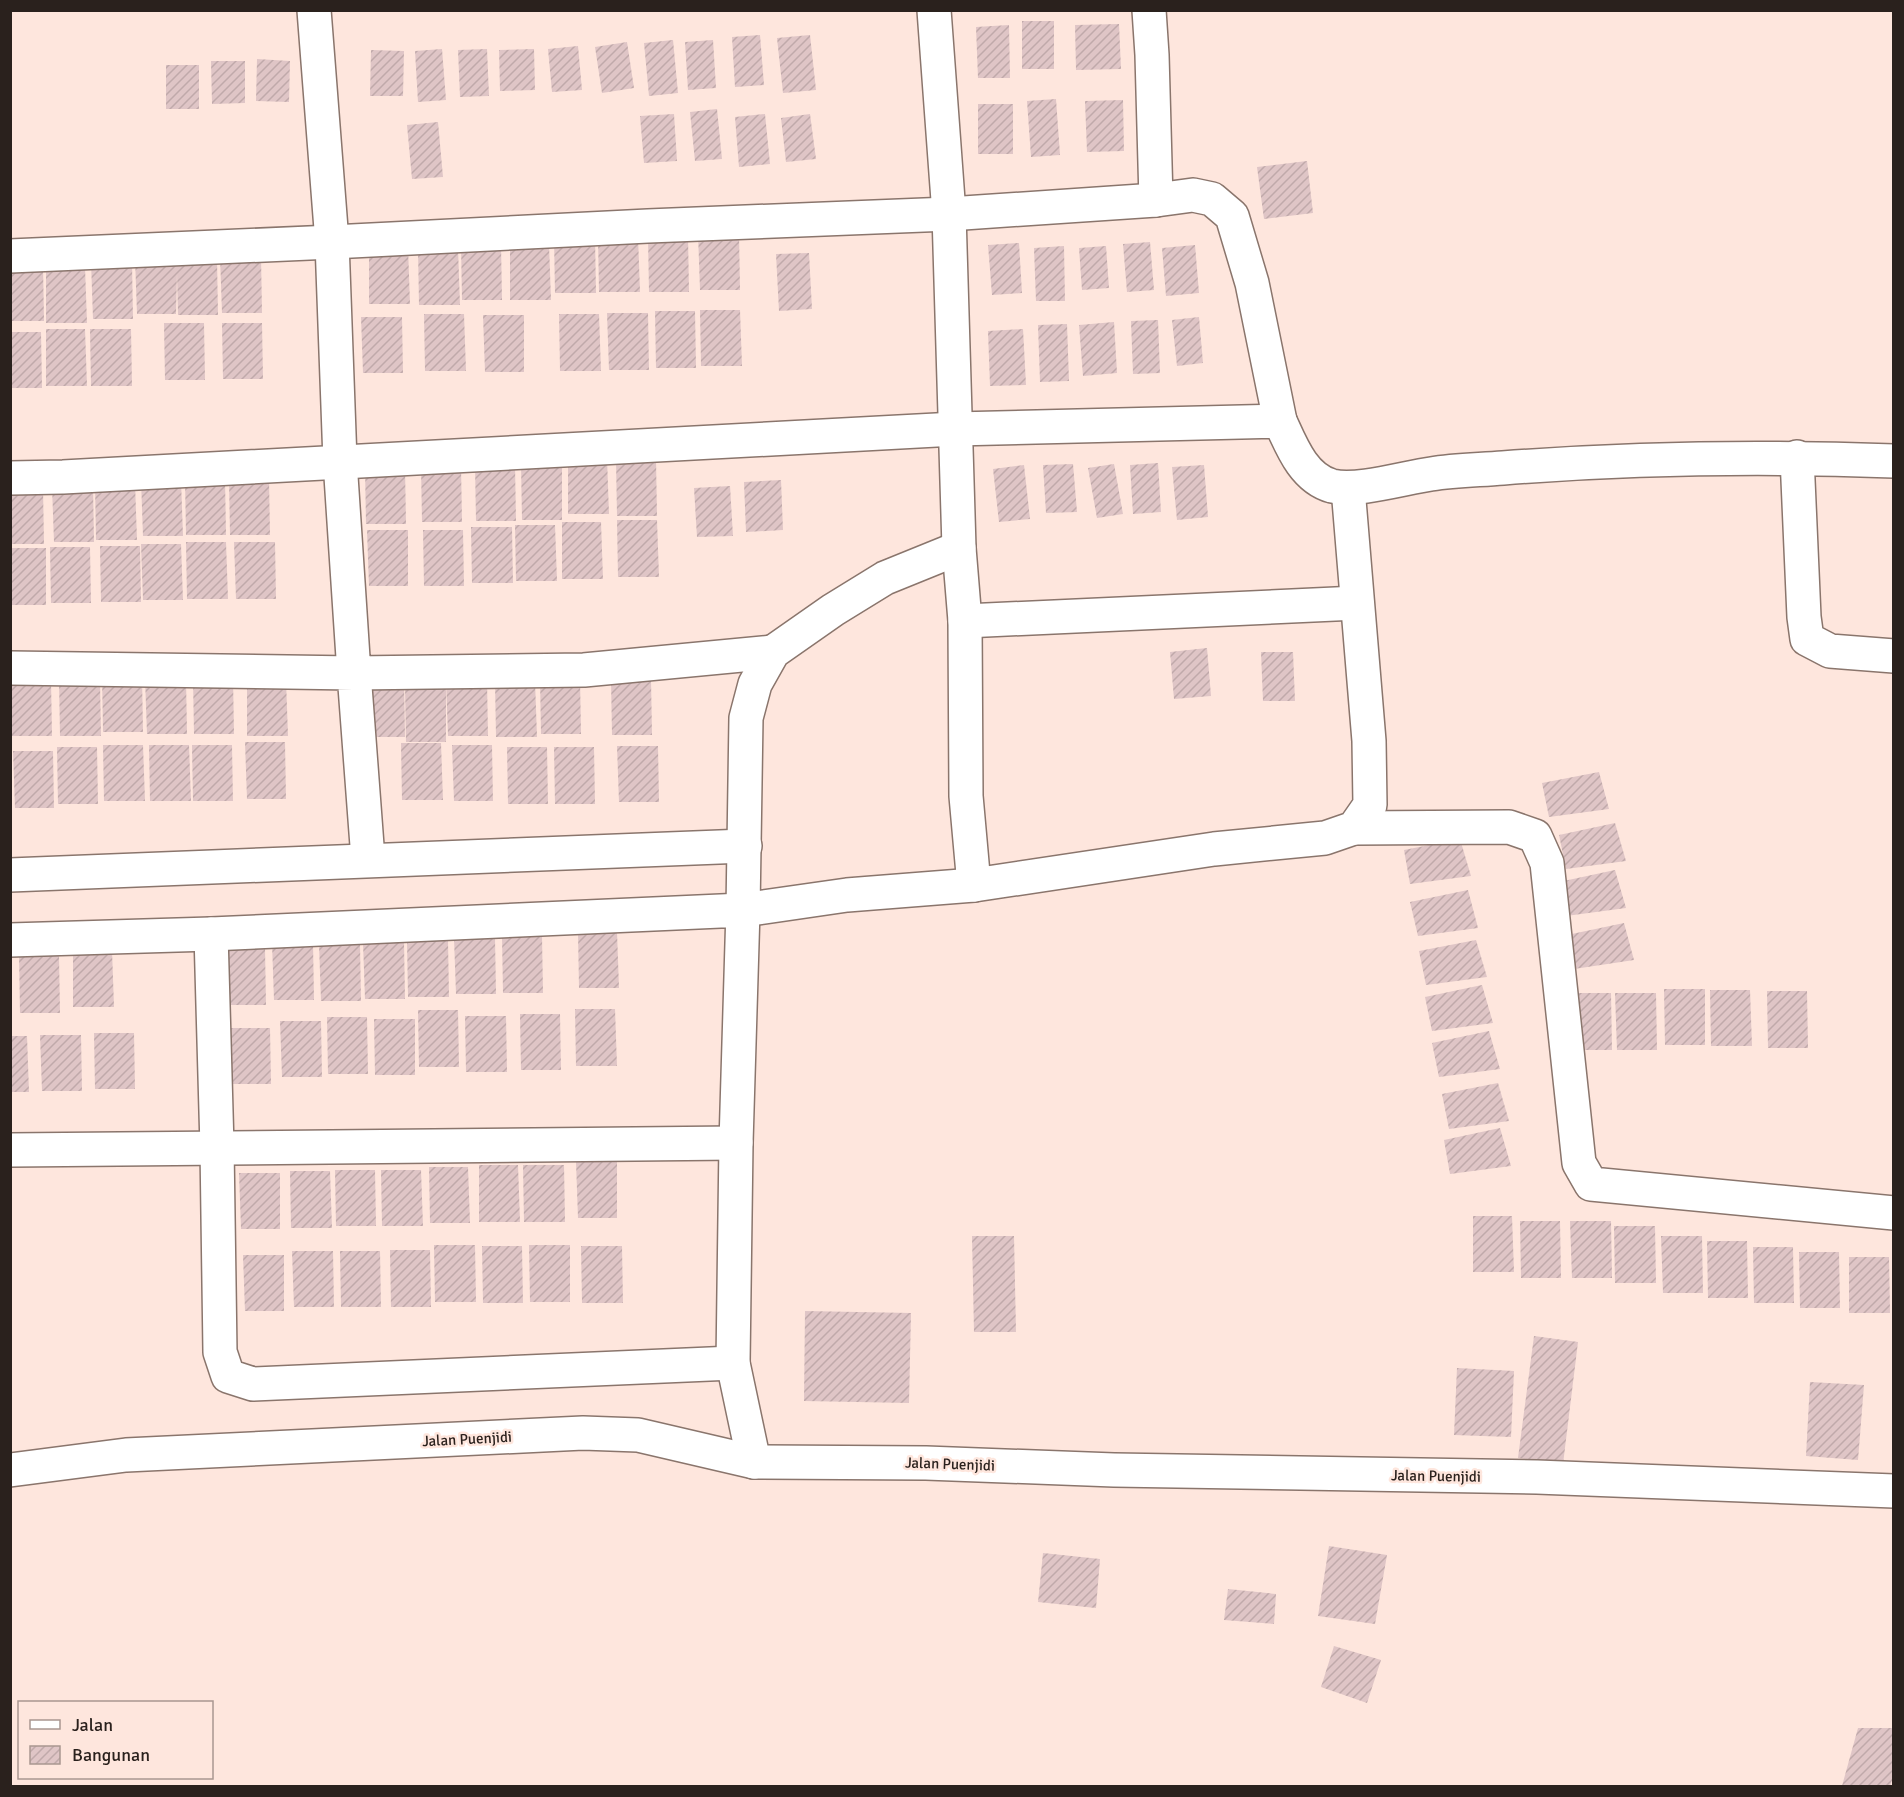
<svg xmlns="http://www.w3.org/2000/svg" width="1904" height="1797" font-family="Signika,sans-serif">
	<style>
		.building { fill: url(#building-hatch) }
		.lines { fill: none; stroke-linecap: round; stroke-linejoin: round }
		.minor-casing { stroke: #8a756c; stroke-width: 36 }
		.minor { stroke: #fff; stroke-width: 33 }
		.labels { text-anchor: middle; stroke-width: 5; stroke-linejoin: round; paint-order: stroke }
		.street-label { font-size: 15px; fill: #2a211d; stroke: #fee6dd }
	</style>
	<defs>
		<pattern id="building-hatch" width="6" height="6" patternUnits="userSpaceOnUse" patternTransform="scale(1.5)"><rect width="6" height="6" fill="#dfc5c6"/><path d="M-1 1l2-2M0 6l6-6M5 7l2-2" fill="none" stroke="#c0a9aa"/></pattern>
	</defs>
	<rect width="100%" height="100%" fill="#fee6dd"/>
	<g class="building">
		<rect x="1022" y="21" width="32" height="48"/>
		<polygon points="1119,24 1121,69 1076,70 1075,25"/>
		<polygon points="1009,25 1010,78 978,78 976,27"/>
		<polygon points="760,35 764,85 735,87 732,37"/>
		<polygon points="810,35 816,90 783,93 777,38"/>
		<polygon points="673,40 678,93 649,96 644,43"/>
		<polygon points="713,40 716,88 688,90 685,42"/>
		<polygon points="627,42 634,88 602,93 595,47"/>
		<polygon points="578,46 582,90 552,92 548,49"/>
		<polygon points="442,49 446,100 418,102 415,51"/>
		<polygon points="487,49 489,96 460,97 458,50"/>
		<polygon points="534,49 535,90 500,91 499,50"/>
		<polygon points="371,50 404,51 403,96 370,96"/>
		<polygon points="257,59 290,61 289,102 256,101"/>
		<polygon points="211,61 245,61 245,103 212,104"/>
		<rect x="166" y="65" width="33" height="44"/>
		<polygon points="1056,99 1060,155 1031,157 1027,101"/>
		<polygon points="1123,100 1124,151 1087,152 1085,101"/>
		<rect x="978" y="104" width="35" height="50"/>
		<polygon points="717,109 722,159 695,161 690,112"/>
		<polygon points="674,114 677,161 644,163 640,116"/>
		<polygon points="765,114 770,164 739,167 735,117"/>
		<polygon points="810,114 816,159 786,162 781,118"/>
		<polygon points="438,122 443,177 412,179 407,125"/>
		<polygon points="1307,161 1313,213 1264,219 1257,167"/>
		<polygon points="698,233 739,233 740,290 700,290"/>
		<polygon points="598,236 638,236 640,292 599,292"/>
		<polygon points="648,236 688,236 689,292 649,292"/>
		<polygon points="554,237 595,237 596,293 555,293"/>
		<polygon points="1150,242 1154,290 1127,292 1123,244"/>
		<polygon points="1019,243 1022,293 992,295 988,245"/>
		<polygon points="461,244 501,244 502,300 462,300"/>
		<polygon points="510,244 549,244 551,300 510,300"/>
		<polygon points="1195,245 1199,293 1166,296 1162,248"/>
		<polygon points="1064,246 1065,301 1036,301 1034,248"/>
		<polygon points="1106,246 1109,288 1082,290 1079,248"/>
		<polygon points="369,247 408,247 410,304 369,304"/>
		<polygon points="418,248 458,248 460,305 419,305"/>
		<polygon points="809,253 812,309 779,311 776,254"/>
		<polygon points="220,256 261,256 262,313 222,313"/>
		<polygon points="135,258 217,259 218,315 178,315 177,273 176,314 137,314"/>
		<polygon points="91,262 132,262 133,319 93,319"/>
		<polygon points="10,265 43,265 44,321 10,321"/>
		<polygon points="46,267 85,267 87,323 46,323"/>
		<polygon points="700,310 740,310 742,366 701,366"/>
		<polygon points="655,311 695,311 696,368 656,368"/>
		<polygon points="607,313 648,313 649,370 609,370"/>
		<polygon points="424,314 464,314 466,371 425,371"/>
		<polygon points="559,314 599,314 601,371 560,371"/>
		<polygon points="483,315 524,315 524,372 485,372"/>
		<polygon points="361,317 402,317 403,373 363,373"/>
		<polygon points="1199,317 1203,363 1177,366 1172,320"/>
		<polygon points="1158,320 1160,373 1133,374 1131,321"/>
		<polygon points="1114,322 1117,373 1083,376 1079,325"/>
		<polygon points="164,323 204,323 205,380 165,380"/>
		<polygon points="222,323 262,323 263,379 223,379"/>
		<polygon points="1067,324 1069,381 1040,382 1038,325"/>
		<polygon points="46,329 85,329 87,386 46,386"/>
		<polygon points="90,329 131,329 132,386 91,386"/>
		<polygon points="1023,329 1026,385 990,386 988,331"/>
		<polygon points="10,332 41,332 42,388 10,388"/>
		<polygon points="568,458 607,458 609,514 568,514"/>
		<polygon points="616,459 656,459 657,516 617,516"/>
		<polygon points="521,463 562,463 562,520 522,520"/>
		<polygon points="1158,463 1161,512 1133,514 1130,465"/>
		<polygon points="1073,464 1077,512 1046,513 1043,465"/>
		<polygon points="1114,464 1123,514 1097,518 1088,468"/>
		<polygon points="475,465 515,465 516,521 476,521"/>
		<polygon points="1024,465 1030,519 999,522 993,469"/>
		<polygon points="1204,465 1208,517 1177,520 1172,467"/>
		<polygon points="421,466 461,466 462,522 422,522"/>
		<polygon points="365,467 405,467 406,524 366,524"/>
		<polygon points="185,479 225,479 226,535 186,535"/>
		<polygon points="229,479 269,479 270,535 230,535"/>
		<polygon points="141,480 181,480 183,536 143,536"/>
		<polygon points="781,480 783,530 746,532 744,482"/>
		<polygon points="95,483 135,483 137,540 96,540"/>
		<polygon points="52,486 93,486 94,542 54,542"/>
		<polygon points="730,486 733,536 697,537 694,488"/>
		<polygon points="10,488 43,488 44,544 10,544"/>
		<polygon points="617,520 657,520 659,577 618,577"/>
		<polygon points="562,522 601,522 603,579 562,579"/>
		<polygon points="515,525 555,525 557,581 516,581"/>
		<polygon points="471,527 512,527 513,583 472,583"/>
		<polygon points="367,530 408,530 408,586 369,586"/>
		<polygon points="423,530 463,530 464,586 424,586"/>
		<polygon points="186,542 226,542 228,599 187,599"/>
		<polygon points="234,542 275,542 276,599 236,599"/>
		<polygon points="141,544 181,544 183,600 143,600"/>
		<polygon points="100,546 140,546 141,602 101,602"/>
		<polygon points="50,547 90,547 91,603 51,603"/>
		<rect x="10" y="548" width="36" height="57"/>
		<polygon points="1207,648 1211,696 1174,699 1170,652"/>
		<polygon points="1261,652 1293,652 1295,701 1263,701"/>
		<polygon points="102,675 142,675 143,732 103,732"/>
		<polygon points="145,678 186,678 187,734 147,734"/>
		<polygon points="193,678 233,678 234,734 194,734"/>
		<polygon points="540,678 580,678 581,734 541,734"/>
		<polygon points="611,679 651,679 652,735 612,735"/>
		<polygon points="11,680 51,680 52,736 12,736"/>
		<polygon points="59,680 100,680 101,736 60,736"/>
		<polygon points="247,680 286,680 288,736 247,736"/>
		<polygon points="446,680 487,680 488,736 448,736"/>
		<polygon points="363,681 404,681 405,737 365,737"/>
		<polygon points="495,681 535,681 537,737 496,737"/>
		<polygon points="405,685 446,685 446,742 406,742"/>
		<polygon points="245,742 285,742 286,799 247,799"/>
		<polygon points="401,743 441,743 443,800 402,800"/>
		<polygon points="103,745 143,745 145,801 104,801"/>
		<polygon points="149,745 189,745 191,801 150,801"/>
		<polygon points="192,745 232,745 233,801 193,801"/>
		<polygon points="452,745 492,745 493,801 454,801"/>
		<polygon points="617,746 658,746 659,802 619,802"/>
		<polygon points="57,747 97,747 98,804 58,804"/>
		<polygon points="507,747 547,747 548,804 508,804"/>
		<polygon points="554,747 594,747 595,804 555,804"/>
		<polygon points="13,751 53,751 54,808 15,808"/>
		<polygon points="1599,772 1609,809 1549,817 1542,783"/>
		<polygon points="1615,823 1626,861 1566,869 1559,835"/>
		<polygon points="1460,839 1471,876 1410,884 1404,850"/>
		<polygon points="1615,870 1626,908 1566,916 1559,882"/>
		<polygon points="1468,890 1478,928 1418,936 1410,902"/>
		<polygon points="1624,923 1634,960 1574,969 1567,935"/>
		<polygon points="578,932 617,932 619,988 579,988"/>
		<polygon points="502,936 542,936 543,993 503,993"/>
		<polygon points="454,938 495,938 496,994 456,994"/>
		<polygon points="1476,940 1487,977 1426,985 1419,951"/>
		<polygon points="407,941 448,941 449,997 408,997"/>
		<polygon points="363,942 404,942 405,999 365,999"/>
		<polygon points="272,943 313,943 314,1000 274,1000"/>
		<polygon points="319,944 360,944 361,1001 321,1001"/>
		<polygon points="225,948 265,948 266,1005 226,1005"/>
		<polygon points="73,950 112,950 114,1007 73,1007"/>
		<polygon points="19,956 59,956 60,1013 20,1013"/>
		<polygon points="1482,985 1493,1023 1432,1031 1425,997"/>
		<polygon points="1664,989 1705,989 1705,1045 1665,1045"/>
		<polygon points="1710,990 1750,990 1752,1046 1711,1046"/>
		<polygon points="1767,991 1807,991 1808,1048 1768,1048"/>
		<polygon points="1570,993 1611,993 1612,1050 1572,1050"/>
		<polygon points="1615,993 1656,993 1657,1050 1617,1050"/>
		<polygon points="575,1009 615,1009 617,1066 576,1066"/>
		<polygon points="418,1010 458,1010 459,1067 419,1067"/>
		<polygon points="520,1014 560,1014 561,1070 521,1070"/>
		<polygon points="465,1016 506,1016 507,1072 466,1072"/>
		<polygon points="327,1017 367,1017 368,1074 328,1074"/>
		<polygon points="374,1019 415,1019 415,1075 375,1075"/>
		<polygon points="280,1021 321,1021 322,1077 282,1077"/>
		<polygon points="230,1028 270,1028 271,1084 231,1084"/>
		<polygon points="1489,1031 1500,1069 1439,1077 1432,1043"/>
		<polygon points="94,1033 134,1033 135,1089 95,1089"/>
		<polygon points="40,1035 81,1035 82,1091 42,1091"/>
		<polygon points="10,1036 27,1036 29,1092 10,1092"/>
		<polygon points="1498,1083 1509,1121 1449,1129 1442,1094"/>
		<polygon points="1500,1128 1511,1166 1450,1174 1444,1140"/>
		<polygon points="576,1162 617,1162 617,1218 578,1218"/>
		<polygon points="479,1165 518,1165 520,1222 479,1222"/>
		<polygon points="523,1165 564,1165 565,1222 524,1222"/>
		<polygon points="429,1167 468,1167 470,1223 430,1223"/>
		<polygon points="335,1170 375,1170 376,1226 336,1226"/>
		<polygon points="381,1170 421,1170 423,1226 382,1226"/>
		<polygon points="290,1171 330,1171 332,1228 291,1228"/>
		<polygon points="239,1173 280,1173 280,1229 241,1229"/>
		<polygon points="1473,1216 1512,1216 1514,1272 1473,1272"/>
		<polygon points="1520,1221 1560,1221 1561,1278 1521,1278"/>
		<polygon points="1570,1221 1611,1221 1612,1278 1572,1278"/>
		<polygon points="1614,1226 1655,1226 1656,1283 1615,1283"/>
		<polygon points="972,1236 1014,1236 1016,1332 974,1332"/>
		<polygon points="1661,1236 1702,1236 1703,1293 1663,1293"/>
		<polygon points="1707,1241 1747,1241 1748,1298 1708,1298"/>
		<polygon points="434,1245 475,1245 476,1302 435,1302"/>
		<polygon points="529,1245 570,1245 570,1302 530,1302"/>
		<polygon points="482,1246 522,1246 523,1303 483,1303"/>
		<polygon points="581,1246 622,1246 623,1303 582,1303"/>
		<polygon points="1753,1247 1793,1247 1794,1303 1754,1303"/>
		<polygon points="390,1250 430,1250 431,1307 391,1307"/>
		<polygon points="292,1251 333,1251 334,1307 294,1307"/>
		<polygon points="340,1251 380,1251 381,1307 341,1307"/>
		<polygon points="1799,1252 1839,1252 1840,1308 1800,1308"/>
		<polygon points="243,1255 284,1255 284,1311 245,1311"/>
		<polygon points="1849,1257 1889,1257 1890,1313 1849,1313"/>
		<polygon points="805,1311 911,1313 909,1403 804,1401"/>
		<polygon points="1534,1336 1578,1342 1563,1464 1518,1458"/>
		<polygon points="1457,1368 1514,1371 1511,1437 1454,1435"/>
		<polygon points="1810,1382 1864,1385 1858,1460 1806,1456"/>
		<polygon points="1329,1546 1387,1555 1375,1624 1318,1616"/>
		<polygon points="1043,1553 1100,1559 1096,1608 1038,1602"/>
		<polygon points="1228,1589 1276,1594 1274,1624 1224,1620"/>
		<polygon points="1334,1646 1381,1660 1367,1703 1321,1687"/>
		<polygon points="1858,1728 1894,1728 1894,1775 1890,1786 1842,1786"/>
	</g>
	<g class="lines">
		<defs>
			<g id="minor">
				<polyline points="314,10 332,242 340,461 354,673 584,670 773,652"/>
				<polyline points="934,10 949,214 959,548 965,621 966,796 974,885 1214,849 1325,838 1354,828 1370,805 1369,741 1348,488"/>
				<polyline points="1149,10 1152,55 1156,200"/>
				<polyline points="10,256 332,242 648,226 949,214 1156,200 1193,195 1212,199 1232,216 1252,283 1280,421"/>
				<polyline points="1797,457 1804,617 1807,639 1830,651 1894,656"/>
				<path d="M 10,478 L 63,477 L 955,429 L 1280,421 C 1291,445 1303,478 1332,486 C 1357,492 1404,478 1431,474 C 1455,470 1479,470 1503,468 C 1633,458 1763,456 1894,461"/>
				<polyline points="959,548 885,578 833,610 773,652 755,684 746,718 743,910 847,895 974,885"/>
				<polyline points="965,621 1357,603"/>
				<polyline points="10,668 354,673 368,859"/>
				<polyline points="1354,828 1509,827 1535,836 1547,863 1579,1163 1591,1184 1894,1213"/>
				<polyline points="10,875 745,846"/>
				<polyline points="211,934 217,1147 220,1352 228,1376 253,1384 733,1363"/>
				<polyline points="10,940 211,934 743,910 736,1143 733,1363 754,1462"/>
				<polyline points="10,1150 736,1143"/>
				<polyline points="10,1470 126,1455 583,1433 638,1435 754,1462 926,1463 1114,1470 1537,1477 1894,1491"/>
			</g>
		</defs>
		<use href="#minor" class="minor-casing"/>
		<use href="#minor" class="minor"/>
	</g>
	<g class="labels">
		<g class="street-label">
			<text transform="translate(467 1439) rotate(-3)" y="5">Jalan Puenjidi</text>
			<text transform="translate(950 1464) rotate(2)" y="5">Jalan Puenjidi</text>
			<text transform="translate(1436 1476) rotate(1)" y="5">Jalan Puenjidi</text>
		</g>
	</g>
	<rect width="1904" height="1797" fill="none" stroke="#2a211d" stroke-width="24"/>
	<rect x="18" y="1701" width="195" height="78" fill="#fee6dd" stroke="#a99790" stroke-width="1.5"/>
	<rect x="30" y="1720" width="30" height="9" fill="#ffffff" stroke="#a99790" stroke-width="1.5"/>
	<text x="72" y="1731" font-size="18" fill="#2a211d">Jalan</text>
	<rect x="30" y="1746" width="30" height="18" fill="url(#building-hatch)" stroke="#a99790" stroke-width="1.5"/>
	<text x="72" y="1761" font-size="18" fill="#2a211d">Bangunan</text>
</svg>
